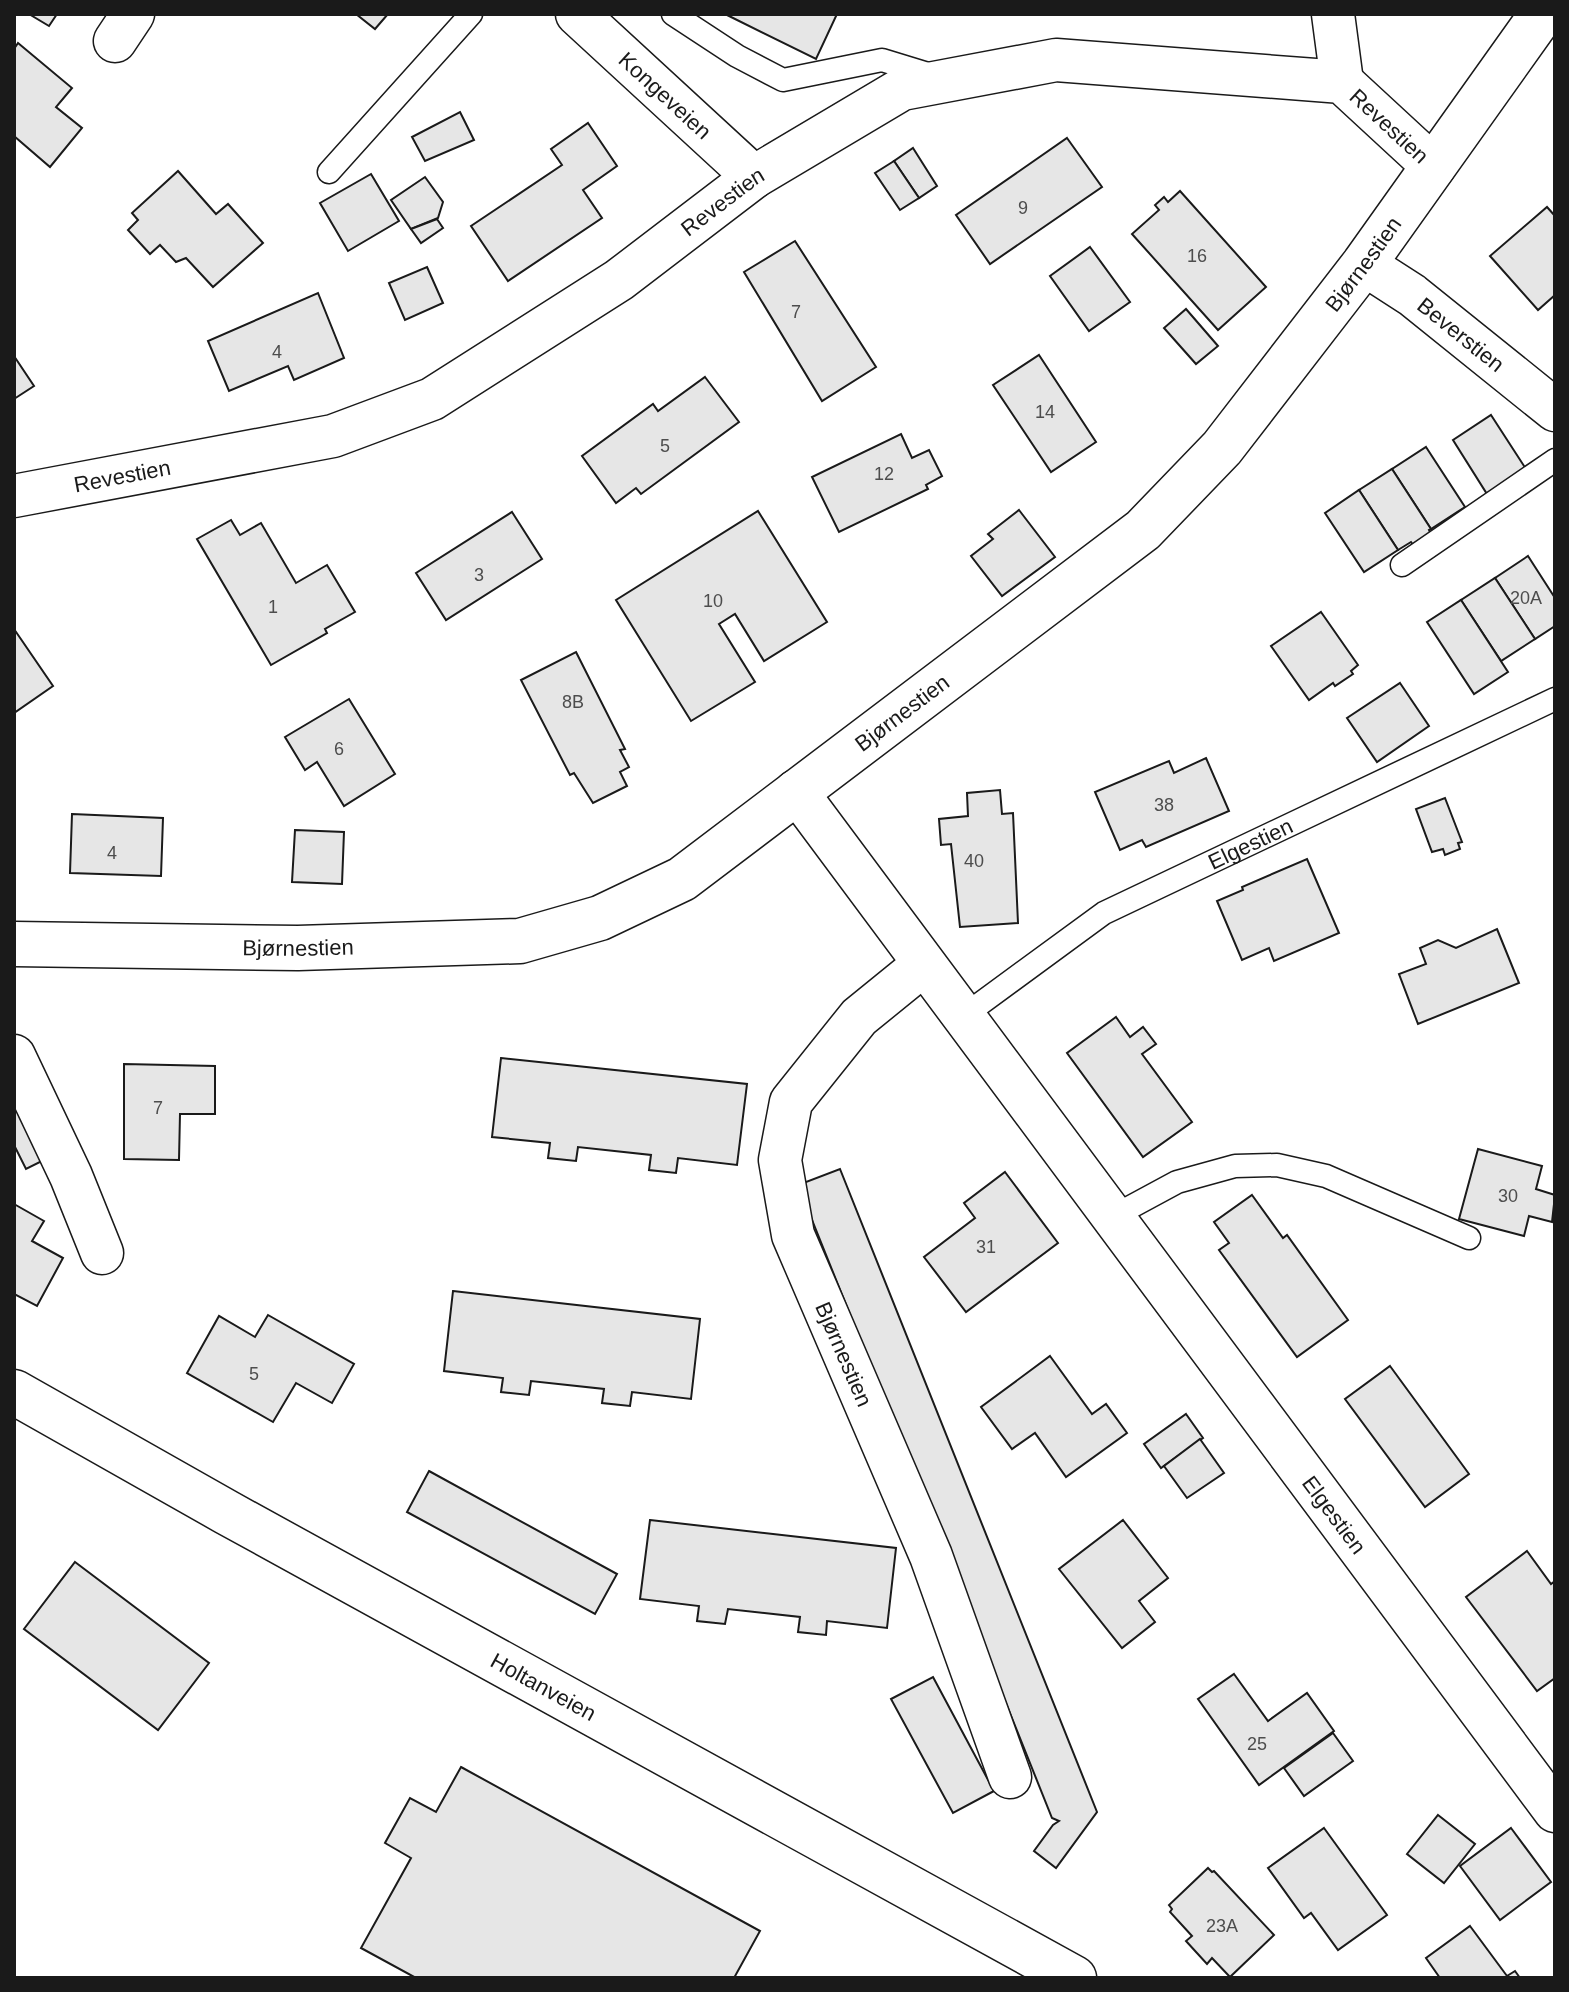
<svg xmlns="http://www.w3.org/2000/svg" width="1569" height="1992" font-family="Helvetica,sans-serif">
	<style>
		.building { fill: #e6e6e6; stroke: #1a1a1a; stroke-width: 2 }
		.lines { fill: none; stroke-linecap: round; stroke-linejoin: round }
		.lane-casing { stroke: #1a1a1a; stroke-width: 25 }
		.street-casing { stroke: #1a1a1a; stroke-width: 45 }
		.secondary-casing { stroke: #1a1a1a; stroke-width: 47 }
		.lane { stroke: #fff; stroke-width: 22 }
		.street { stroke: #fff; stroke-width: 42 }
		.secondary { stroke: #fff; stroke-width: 44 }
		.labels { text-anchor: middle; stroke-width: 6; stroke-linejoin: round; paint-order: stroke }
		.number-label { font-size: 18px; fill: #4d4d4d }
		.street-label { font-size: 22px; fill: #1a1a1a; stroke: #fff }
	</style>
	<rect width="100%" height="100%" fill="#fff"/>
	<g class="building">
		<polygon points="29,14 57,14 49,26"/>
		<polygon points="356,14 388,14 375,29"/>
		<polygon points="725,14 837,14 816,59"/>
		<polygon points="18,43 72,88 56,107 82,128 50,167 14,136 14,49"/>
		<polygon points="460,112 474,140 425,161 412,137"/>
		<polygon points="588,123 617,166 583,190 602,218 508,281 471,226 562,165 551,149"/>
		<polygon points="1067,138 1102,187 990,264 956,215"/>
		<polygon points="913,148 937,186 919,198 894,161"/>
		<polygon points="894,161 919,198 900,210 875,173"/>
		<polygon points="178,171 216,214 228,204 263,243 213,287 186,258 176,262 160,245 150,254 128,230 138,220 132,213"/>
		<polygon points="371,174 399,221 348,251 320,203"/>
		<polygon points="425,177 443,202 438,218 411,229 391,200"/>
		<polygon points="1180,191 1266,287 1218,330 1132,234 1159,210 1155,205 1164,197 1168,202"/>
		<polygon points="1547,207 1555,216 1555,295 1538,310 1490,256"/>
		<polygon points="437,219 443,228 421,243 411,229"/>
		<polygon points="795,241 876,367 822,401 744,272"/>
		<polygon points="1090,247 1130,302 1089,331 1050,276"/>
		<polygon points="427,267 443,303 405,320 389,283"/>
		<polygon points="318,293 344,358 294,380 288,366 229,391 208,341"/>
		<polygon points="1186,309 1218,346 1196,364 1164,328"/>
		<polygon points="1039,355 1096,442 1051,472 993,385"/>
		<polygon points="14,356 34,386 14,399"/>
		<polygon points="705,377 739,422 641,494 636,488 616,503 582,456 653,404 658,411"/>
		<polygon points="1491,415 1526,469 1487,494 1453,440"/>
		<polygon points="901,434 912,458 929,450 942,476 926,485 928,489 839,532 812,477"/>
		<polygon points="1426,447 1465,507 1431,529 1392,469"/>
		<polygon points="1392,469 1431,529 1429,530 1431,534 1414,546 1411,542 1398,550 1359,490"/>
		<polygon points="1359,490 1398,550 1364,572 1325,513"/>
		<polygon points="1019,510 1055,557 1002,596 971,556 993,539 988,534"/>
		<polygon points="758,511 827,622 764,661 735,614 719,624 755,682 691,721 616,600"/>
		<polygon points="512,512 542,559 446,620 416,573"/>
		<polygon points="231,520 240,535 261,523 296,583 327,565 355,612 325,629 327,633 271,665 197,539"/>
		<polygon points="1528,556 1555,598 1555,626 1535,639 1495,578"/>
		<polygon points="1495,578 1535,639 1501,661 1461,600"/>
		<polygon points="1461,600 1508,672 1474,694 1427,622"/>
		<polygon points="1321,612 1358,665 1351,671 1353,674 1335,686 1333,683 1309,700 1271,646"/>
		<polygon points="14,629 53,686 14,713"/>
		<polygon points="576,652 625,749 620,750 629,767 620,772 627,786 593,803 574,773 570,775 521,680"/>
		<polygon points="1400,683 1429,726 1377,762 1347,718"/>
		<polygon points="349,699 395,774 344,806 317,762 305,770 285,737"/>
		<polygon points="1206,758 1229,811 1146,847 1142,840 1120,850 1095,792 1169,761 1174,773"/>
		<polygon points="1000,790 1002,814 1013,813 1018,923 960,927 951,844 941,845 939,819 968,816 967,793"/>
		<polygon points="1445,798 1462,842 1458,843 1460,849 1445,855 1443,849 1432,852 1416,809"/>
		<polygon points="72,814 163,818 161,876 70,873"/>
		<polygon points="295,830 344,832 342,884 292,882"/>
		<polygon points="1307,859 1339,933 1274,961 1269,948 1242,960 1217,901 1243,890 1242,887"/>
		<polygon points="1497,929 1519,983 1418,1024 1399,974 1426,964 1420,948 1438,940 1456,948"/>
		<polygon points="1116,1017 1130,1037 1143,1027 1156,1044 1142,1054 1192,1122 1143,1157 1067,1053"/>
		<polygon points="501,1058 747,1084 737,1165 678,1158 676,1173 649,1170 651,1155 578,1147 576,1161 548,1158 550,1143 492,1137"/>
		<polygon points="124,1064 215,1066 215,1114 180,1114 179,1160 124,1159"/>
		<polygon points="20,1103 44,1160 26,1169 14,1145 14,1106"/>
		<polygon points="1478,1149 1542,1166 1536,1189 1555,1195 1552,1222 1529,1216 1524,1236 1459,1219"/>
		<polygon points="840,1169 1097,1812 1056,1868 1034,1851 1053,1825 1059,1821 1052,1818 798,1185"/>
		<polygon points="1005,1172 1058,1243 966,1312 924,1257 975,1218 964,1203"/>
		<polygon points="1252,1195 1283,1238 1287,1235 1348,1320 1297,1357 1219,1250 1229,1243 1214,1222"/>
		<polygon points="14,1204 44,1221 32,1241 63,1258 37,1306 14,1294"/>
		<polygon points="453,1291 700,1319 691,1399 632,1392 630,1406 602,1403 604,1389 531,1381 529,1395 501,1392 503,1378 444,1371"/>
		<polygon points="268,1315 354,1364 332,1403 296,1383 273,1422 187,1373 219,1316 255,1337"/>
		<polygon points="1050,1356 1092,1414 1106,1404 1127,1433 1066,1477 1035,1433 1012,1449 981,1407"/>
		<polygon points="1390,1366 1469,1474 1425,1507 1345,1399"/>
		<polygon points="1186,1414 1203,1438 1161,1468 1144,1444"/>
		<polygon points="1200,1439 1224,1473 1187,1498 1164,1466"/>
		<polygon points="429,1471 617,1574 595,1614 407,1512"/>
		<polygon points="650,1520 896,1548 887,1628 827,1621 826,1635 798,1632 800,1617 728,1609 725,1624 697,1621 699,1606 640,1599"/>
		<polygon points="1123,1520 1168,1578 1139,1601 1155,1622 1122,1648 1059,1569"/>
		<polygon points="1527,1551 1551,1584 1555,1581 1555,1678 1537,1691 1466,1597"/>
		<polygon points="75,1562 209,1663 158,1730 24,1629"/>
		<polygon points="1234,1674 1268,1721 1307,1693 1334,1731 1259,1785 1198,1699"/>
		<polygon points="933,1677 994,1791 953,1813 891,1699"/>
		<polygon points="1333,1733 1353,1761 1304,1796 1284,1768"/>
		<polygon points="461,1767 760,1931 734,1978 416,1978 361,1948 411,1858 385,1843 410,1798 436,1812"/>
		<polygon points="1438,1815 1475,1844 1444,1883 1407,1854"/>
		<polygon points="1324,1828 1387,1915 1338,1950 1311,1913 1304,1918 1268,1868"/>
		<polygon points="1511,1828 1551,1882 1500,1920 1460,1866"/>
		<polygon points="1208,1868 1212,1872 1214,1871 1274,1935 1230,1977 1212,1958 1207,1964 1186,1941 1192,1936 1170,1912 1172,1909 1169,1905"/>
		<polygon points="1470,1926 1507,1976 1515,1971 1520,1978 1440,1978 1426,1958"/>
	</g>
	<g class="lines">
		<defs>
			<g id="lane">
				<polyline points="673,14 737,56 783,80 882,60 931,75"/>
				<polyline points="329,172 471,14"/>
				<polyline points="1402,565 1555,460"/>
				<path id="s1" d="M 962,1017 L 1104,913 L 1555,699"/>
				<polyline points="1114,1216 1177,1182 1235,1166 1277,1165 1326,1176 1469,1238"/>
			</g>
			<g id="street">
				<path id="s2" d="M 577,14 L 754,177"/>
				<polyline points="1333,14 1342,82"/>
				<polyline points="115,41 133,14"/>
				<path id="s3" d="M 1364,264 L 1412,295 L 1555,410"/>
				<path id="s4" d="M 14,496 L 333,436 L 432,399 L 619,280 L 754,177 L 902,89 L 1056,60 L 1342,82 L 1434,167"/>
				<path id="s5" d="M 796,791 L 1555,1811"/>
				<path id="s6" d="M 923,965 L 859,1017 L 791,1102 L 780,1160 L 793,1235 L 931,1556 L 1010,1777"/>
				<polyline points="14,1056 71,1176 102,1253"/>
			</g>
			<g id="secondary">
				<path id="s7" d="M 14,944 L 298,948 L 520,941 L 600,918 L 682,879 L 1143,530 L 1222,448 L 1364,264 L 1542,14"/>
				<path id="s8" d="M 14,1392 L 226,1512 L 1074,1978"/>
			</g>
		</defs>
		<use href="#lane" class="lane-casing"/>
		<use href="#street" class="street-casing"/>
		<use href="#secondary" class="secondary-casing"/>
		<use href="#lane" class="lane"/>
		<use href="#street" class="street"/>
		<use href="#secondary" class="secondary"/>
	</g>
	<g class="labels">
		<g class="number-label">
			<text x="1023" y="214">9</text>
			<text x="1197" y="262">16</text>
			<text x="796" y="318">7</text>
			<text x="277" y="358">4</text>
			<text x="1045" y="418">14</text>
			<text x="665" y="452">5</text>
			<text x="884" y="480">12</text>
			<text x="479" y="581">3</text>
			<text x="1526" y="604">20A</text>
			<text x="713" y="607">10</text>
			<text x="273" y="613">1</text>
			<text x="573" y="708">8B</text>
			<text x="339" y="755">6</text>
			<text x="1164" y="811">38</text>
			<text x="112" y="859">4</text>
			<text x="974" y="867">40</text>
			<text x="158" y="1114">7</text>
			<text x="1508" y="1202">30</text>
			<text x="986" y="1253">31</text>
			<text x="254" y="1380">5</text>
			<text x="1257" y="1750">25</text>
			<text x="1222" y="1932">23A</text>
		</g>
		<g class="street-label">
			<text dy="8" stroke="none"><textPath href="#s2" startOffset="120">Kongeveien</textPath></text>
			<text dy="8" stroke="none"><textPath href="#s4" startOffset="1502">Revestien</textPath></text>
			<text dy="8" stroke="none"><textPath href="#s4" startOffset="782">Revestien</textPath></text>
			<text dy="8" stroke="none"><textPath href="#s7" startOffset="1604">Bjørnestien</textPath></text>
			<text dy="8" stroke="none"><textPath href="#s3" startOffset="120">Beverstien</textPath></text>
			<text dy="8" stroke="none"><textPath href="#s4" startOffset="110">Revestien</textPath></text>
			<text dy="8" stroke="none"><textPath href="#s7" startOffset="956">Bjørnestien</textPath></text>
			<text dy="8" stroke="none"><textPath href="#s1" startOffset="338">Elgestien</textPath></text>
			<text dy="8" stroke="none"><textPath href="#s7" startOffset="284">Bjørnestien</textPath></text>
			<text dy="8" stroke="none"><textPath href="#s6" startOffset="456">Bjørnestien</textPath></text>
			<text dy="8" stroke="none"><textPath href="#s5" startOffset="902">Elgestien</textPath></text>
			<text dy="8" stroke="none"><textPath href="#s8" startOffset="606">Holtanveien</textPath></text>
		</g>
	</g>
	<rect width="1569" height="1992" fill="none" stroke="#1a1a1a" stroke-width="32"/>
</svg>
